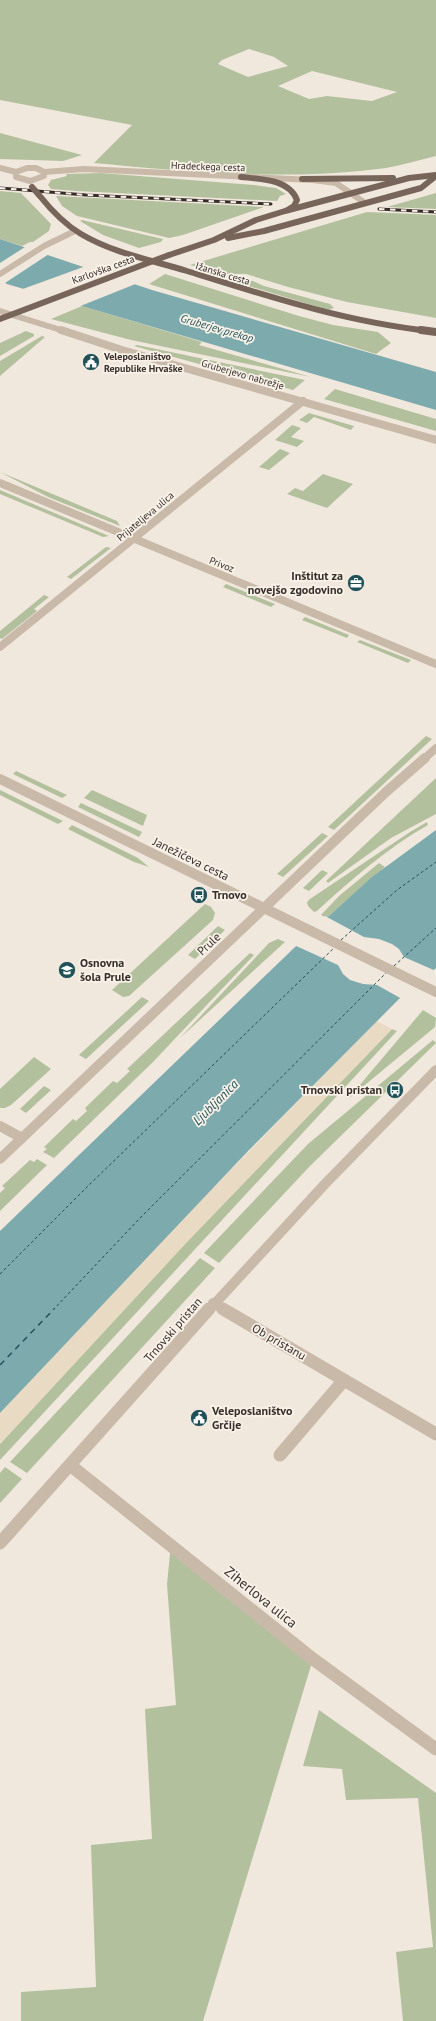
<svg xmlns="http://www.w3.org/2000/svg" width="436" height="2021" font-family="'PT Sans',sans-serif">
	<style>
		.green { fill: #b3c09d; fill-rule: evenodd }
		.plaza { fill: #e9dac4 }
		.water { fill: #7daaad }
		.pier { fill: #f1e8dd }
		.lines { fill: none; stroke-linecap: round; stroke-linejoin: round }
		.ferry-far1 { stroke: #205156; stroke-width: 1; stroke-dasharray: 3 2.5; stroke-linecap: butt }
		.ferry { stroke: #205156; stroke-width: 1.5; stroke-dasharray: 6 5; stroke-linecap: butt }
		.minor-far3 { stroke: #c9b9a9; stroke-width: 6 }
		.minor-far2 { stroke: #c9b9a9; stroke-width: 8 }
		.minor-far1 { stroke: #c9b9a9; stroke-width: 10 }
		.minor { stroke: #c9b9a9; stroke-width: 13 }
		.major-far1 { stroke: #78655a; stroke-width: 6 }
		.major { stroke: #78655a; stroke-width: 8 }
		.rail-casing { stroke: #362d29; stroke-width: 3 }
		.rail { stroke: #f9f2e9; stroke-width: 2; stroke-dasharray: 5.5; stroke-linecap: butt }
		.major-bridge { stroke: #78655a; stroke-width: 6 }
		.labels { text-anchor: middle; stroke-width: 3.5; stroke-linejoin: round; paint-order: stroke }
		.far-street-label { font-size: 10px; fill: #362d29; stroke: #f9f2e9 }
		.far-poi-label { font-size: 10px; font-weight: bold; fill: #362d29; stroke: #f9f2e9; text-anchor: start }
		.far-water-label { font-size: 11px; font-style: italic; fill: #205156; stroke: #f9f2e9 }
		.poi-label { font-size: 12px; font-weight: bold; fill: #362d29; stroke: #f9f2e9; text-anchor: start }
		.street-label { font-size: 12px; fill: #362d29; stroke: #f9f2e9 }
		.water-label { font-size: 13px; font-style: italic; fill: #205156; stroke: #f9f2e9 }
		.near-street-label { font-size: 14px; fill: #362d29; stroke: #f9f2e9 }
	</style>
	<rect width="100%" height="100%" fill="#f1e8dd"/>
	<g class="green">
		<path d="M 0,0 L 436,0 L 436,156 C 419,160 402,165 386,168 C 292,181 188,172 94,163 L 132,125 L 0,100 ZM 249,49 L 274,57 L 288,66 L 248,77 L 218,64 L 222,60 ZM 312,71 L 397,92 L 372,101 L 327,96 L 309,99 L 278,86 Z"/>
		<polygon points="0,133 82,155 63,161 0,159"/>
		<polygon points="101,173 254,185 276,188 286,194 280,196 277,201 76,191 51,189 48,185 51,180 67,176 66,174"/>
		<polygon points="0,191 21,193 51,224 49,231 33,242 30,242 22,246 0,239"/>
		<polygon points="436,193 436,209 387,207"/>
		<polygon points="56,196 264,207 183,235 169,238 77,216 62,206"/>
		<polygon points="367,212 436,215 436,318 347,302 288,287 246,274 224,274 190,265"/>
		<polygon points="82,220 163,239 161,242 139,248 103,235 80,221"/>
		<polygon points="165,274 299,316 333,325 378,332 391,343 376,354 149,284"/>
		<polygon points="240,279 253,281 264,286 330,304 334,308 328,310 229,280"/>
		<polygon points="82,306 202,342 199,345 311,377 131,340 51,319"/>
		<polygon points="26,331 34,334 34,336 0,356 0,343"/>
		<polygon points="42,336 45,337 0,376 0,361"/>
		<polygon points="137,345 305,380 293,390 134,346"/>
		<polygon points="335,389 436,419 436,431 324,399"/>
		<polygon points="309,413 354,426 351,430 314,417 307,423 299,420"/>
		<polygon points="292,425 301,428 291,437 304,441 297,447 275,440"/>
		<polygon points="280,449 290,453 269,470 259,467"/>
		<polygon points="0,472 117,521 120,526 48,497"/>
		<polygon points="323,474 353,484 327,508 287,494 295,488 303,491"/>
		<polygon points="0,490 109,536 103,537 0,494"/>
		<polygon points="106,547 111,548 71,579 67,577"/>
		<polygon points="226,584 275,604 271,607 223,587"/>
		<polygon points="44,595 49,597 34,609 37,611 2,639 0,638 0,631"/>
		<polygon points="305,617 349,635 347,638 302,620"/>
		<polygon points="360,640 411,660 408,663 357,642"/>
		<polygon points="426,736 432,739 334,830 328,827"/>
		<polygon points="16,771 67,795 62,798 13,774"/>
		<polygon points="436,778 436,814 391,838 328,883 326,881"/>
		<polygon points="0,790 63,821 58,824 0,795"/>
		<polygon points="92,790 147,815 143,826 84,798"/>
		<polygon points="81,803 142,832 139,837 78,807"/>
		<path d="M 427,822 L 428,825 C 387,848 351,880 317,911 L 314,912 L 308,906 L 307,902 L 310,899 L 410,832 Z"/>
		<polygon points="72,825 138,858 149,867 134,862 68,829"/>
		<polygon points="322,833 328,836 283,877 277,874"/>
		<polygon points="379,863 385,867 327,918 321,915 339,896"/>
		<polygon points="322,870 328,873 309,891 303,888"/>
		<polygon points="205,904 211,907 215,913 213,920 129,996 123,997 112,990"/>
		<polygon points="218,926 225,930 195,959 188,955"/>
		<polygon points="278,939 285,942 180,1038 269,943"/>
		<polygon points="250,953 254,955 153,1062 54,1158 43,1152 47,1149 44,1147 73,1119 76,1121 87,1111 85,1108 113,1081 117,1083 130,1071 127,1069"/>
		<polygon points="142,997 149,1001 86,1059 79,1055"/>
		<polygon points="423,1010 436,1018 435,1027 348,1099"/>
		<polygon points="392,1029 397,1031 0,1460 0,1444 185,1244"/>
		<polygon points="433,1040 436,1043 310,1166 219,1263 204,1253 308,1144"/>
		<polygon points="34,1057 51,1069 11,1105 5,1108 0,1108 0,1089"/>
		<polygon points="44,1086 51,1090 26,1113 20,1109"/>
		<polygon points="37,1159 47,1165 0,1211 0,1193 5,1188 2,1186 30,1160 34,1162"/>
		<polygon points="200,1258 215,1268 27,1473 10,1462"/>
		<polygon points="5,1467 22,1479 0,1503 0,1473"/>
		<polygon points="171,1544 313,1659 203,2021 21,2021 21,1992 96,1987 91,1845 152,1839 145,1709 176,1705 167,1584"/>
		<polygon points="319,1710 436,1793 436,2021 403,2021 396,1952 433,1947 418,1798 346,1800 342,1769 303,1766"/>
	</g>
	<polygon class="plaza" points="377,1021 392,1029 185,1244 0,1444 0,1413 169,1233"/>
	<g class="water">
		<polygon points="0,239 152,290 436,372 436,410 0,282"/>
		<polygon points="436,830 436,968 399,999 249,1150 0,1413 0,1231 294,948 372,877"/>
	</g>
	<g class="pier">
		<polygon points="24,245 52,254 49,254 5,283 7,284 4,285 0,284 0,263 25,247"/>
		<polygon points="86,266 138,283 78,307 20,290"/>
		<polygon points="325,916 364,937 379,939 392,944 399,949 404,957 436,971 402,999 377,985 363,984 350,980 343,974 338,965 294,945"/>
	</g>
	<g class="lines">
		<g class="ferry-far1">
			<polyline points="341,940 397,890 436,862"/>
			<polyline points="394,966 436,928"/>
			<polyline points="0,1274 88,1186 335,947"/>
			<polyline points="53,1310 141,1217 387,972"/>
		</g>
		<polyline class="ferry" points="0,1365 54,1309"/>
		<g class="minor-far3">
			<polyline points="0,168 16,172"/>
			<polygon points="27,168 36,168 44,172 44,176 30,181 16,177 16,172"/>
			<polyline points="44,172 84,169 313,180 336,183 365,203"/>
			<polyline points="0,274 44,246 75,231"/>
			<polyline points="0,311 64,331"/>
		</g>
		<g class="minor-far2">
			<polyline points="61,330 122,350 436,440"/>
			<polyline points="0,483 436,664"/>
			<polyline points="0,647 303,401"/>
			<polyline points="424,759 436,748"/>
		</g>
		<g class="minor-far1">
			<polyline points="0,779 436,992"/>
			<polyline points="0,1126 22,1138"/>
			<polyline points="0,1159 386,792 425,758"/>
			<polyline points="213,1303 225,1310"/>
			<polyline points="209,1310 324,1185 436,1070"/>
		</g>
		<g class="minor">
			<polyline points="223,1309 436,1434"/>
			<polyline points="280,1455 344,1380"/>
			<polyline points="70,1465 313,1659 436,1749"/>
			<polyline points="0,1543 209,1309"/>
		</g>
		<g class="major-far1">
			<path d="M 241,177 C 260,179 289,179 297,200 L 294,206 L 289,209"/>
			<polyline points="302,179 393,178"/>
			<path d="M 39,195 C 51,210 64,224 81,234 C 113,253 151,260 187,271 C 267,296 346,322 430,331"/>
			<polyline points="228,238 264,231 421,188 436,176"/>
			<polyline points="169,255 214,240 256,220 285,211 409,178 436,175"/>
		</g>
		<polyline class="major" points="421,330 436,332"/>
		<defs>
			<g id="rail">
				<polyline points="0,188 86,195 271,204"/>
				<polyline points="379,209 436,212"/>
			</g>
		</defs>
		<use href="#rail" class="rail-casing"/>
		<use href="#rail" class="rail"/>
		<g class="major-bridge">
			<polyline points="32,187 39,195"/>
			<polyline points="0,319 169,255"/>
		</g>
	</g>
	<defs>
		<symbol id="civic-disc" viewBox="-11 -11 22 22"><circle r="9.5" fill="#205156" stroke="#f9f2e9"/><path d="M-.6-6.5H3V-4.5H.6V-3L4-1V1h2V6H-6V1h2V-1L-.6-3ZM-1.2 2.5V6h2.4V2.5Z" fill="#fff"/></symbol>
		<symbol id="office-disc" viewBox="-11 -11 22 22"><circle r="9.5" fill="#205156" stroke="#f9f2e9"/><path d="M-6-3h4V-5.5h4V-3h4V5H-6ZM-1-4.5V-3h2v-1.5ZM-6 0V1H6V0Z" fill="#fff"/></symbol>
		<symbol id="bus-disc" viewBox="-11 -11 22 22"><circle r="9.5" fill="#205156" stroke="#f9f2e9"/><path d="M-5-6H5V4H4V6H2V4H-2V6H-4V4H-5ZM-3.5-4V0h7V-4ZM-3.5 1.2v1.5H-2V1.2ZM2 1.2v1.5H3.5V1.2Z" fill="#fff"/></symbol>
		<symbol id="school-disc" viewBox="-11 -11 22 22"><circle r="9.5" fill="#205156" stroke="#f9f2e9"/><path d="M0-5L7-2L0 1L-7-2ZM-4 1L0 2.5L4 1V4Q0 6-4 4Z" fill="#fff"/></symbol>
	</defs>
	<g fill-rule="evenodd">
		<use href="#civic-disc" x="81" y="352" width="20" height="20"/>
		<use href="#office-disc" x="346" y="573" width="20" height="20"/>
		<use href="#bus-disc" x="189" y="885" width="20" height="20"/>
		<use href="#school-disc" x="57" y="960" width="20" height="20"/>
		<use href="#bus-disc" x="385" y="1080" width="20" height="20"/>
		<use href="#civic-disc" x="189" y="1408" width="20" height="20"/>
	</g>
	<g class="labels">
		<g class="far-street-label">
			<text transform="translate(208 166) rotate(2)" y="4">Hradeckega cesta</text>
			<text transform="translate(103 269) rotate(-20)" y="4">Karlovška cesta</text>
			<text transform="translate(223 273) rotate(17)" y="4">Ižanska cesta</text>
			<text transform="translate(243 374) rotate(16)" y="4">Gruberjevo nabrežje</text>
			<text transform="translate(145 516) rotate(-40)" y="4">Prijateljeva ulica</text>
			<text transform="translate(222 564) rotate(22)" y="4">Privoz</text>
		</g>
		<g class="far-poi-label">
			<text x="104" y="360">Veleposlaništvo<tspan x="104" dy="12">Republike Hrvaške</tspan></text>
		</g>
		<g class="far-water-label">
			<text transform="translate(217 328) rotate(16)" y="4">Gruberjev prekop</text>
		</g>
		<g class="poi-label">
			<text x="343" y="580" text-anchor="end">Inštitut za<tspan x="343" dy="14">novejšo zgodovino</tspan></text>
			<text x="212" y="899">Trnovo</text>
			<text x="80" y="967">Osnovna<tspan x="80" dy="14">šola Prule</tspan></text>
			<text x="382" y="1094" text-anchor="end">Trnovski pristan</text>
			<text x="212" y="1415">Veleposlaništvo<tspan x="212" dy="14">Grčije</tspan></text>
		</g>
		<g class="street-label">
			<text transform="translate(191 859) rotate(26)" y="4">Janežičeva cesta</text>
			<text transform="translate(209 944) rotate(-43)" y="4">Prule</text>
			<text transform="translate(173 1330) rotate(-49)" y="4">Trnovski pristan</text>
			<text transform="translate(279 1342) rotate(30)" y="4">Ob pristanu</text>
		</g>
		<g class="water-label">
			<text transform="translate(215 1102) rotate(-45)" y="5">Ljubljanica</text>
		</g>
		<g class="near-street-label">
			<text transform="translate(261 1597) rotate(39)" y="5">Ziherlova ulica</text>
		</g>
	</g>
</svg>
